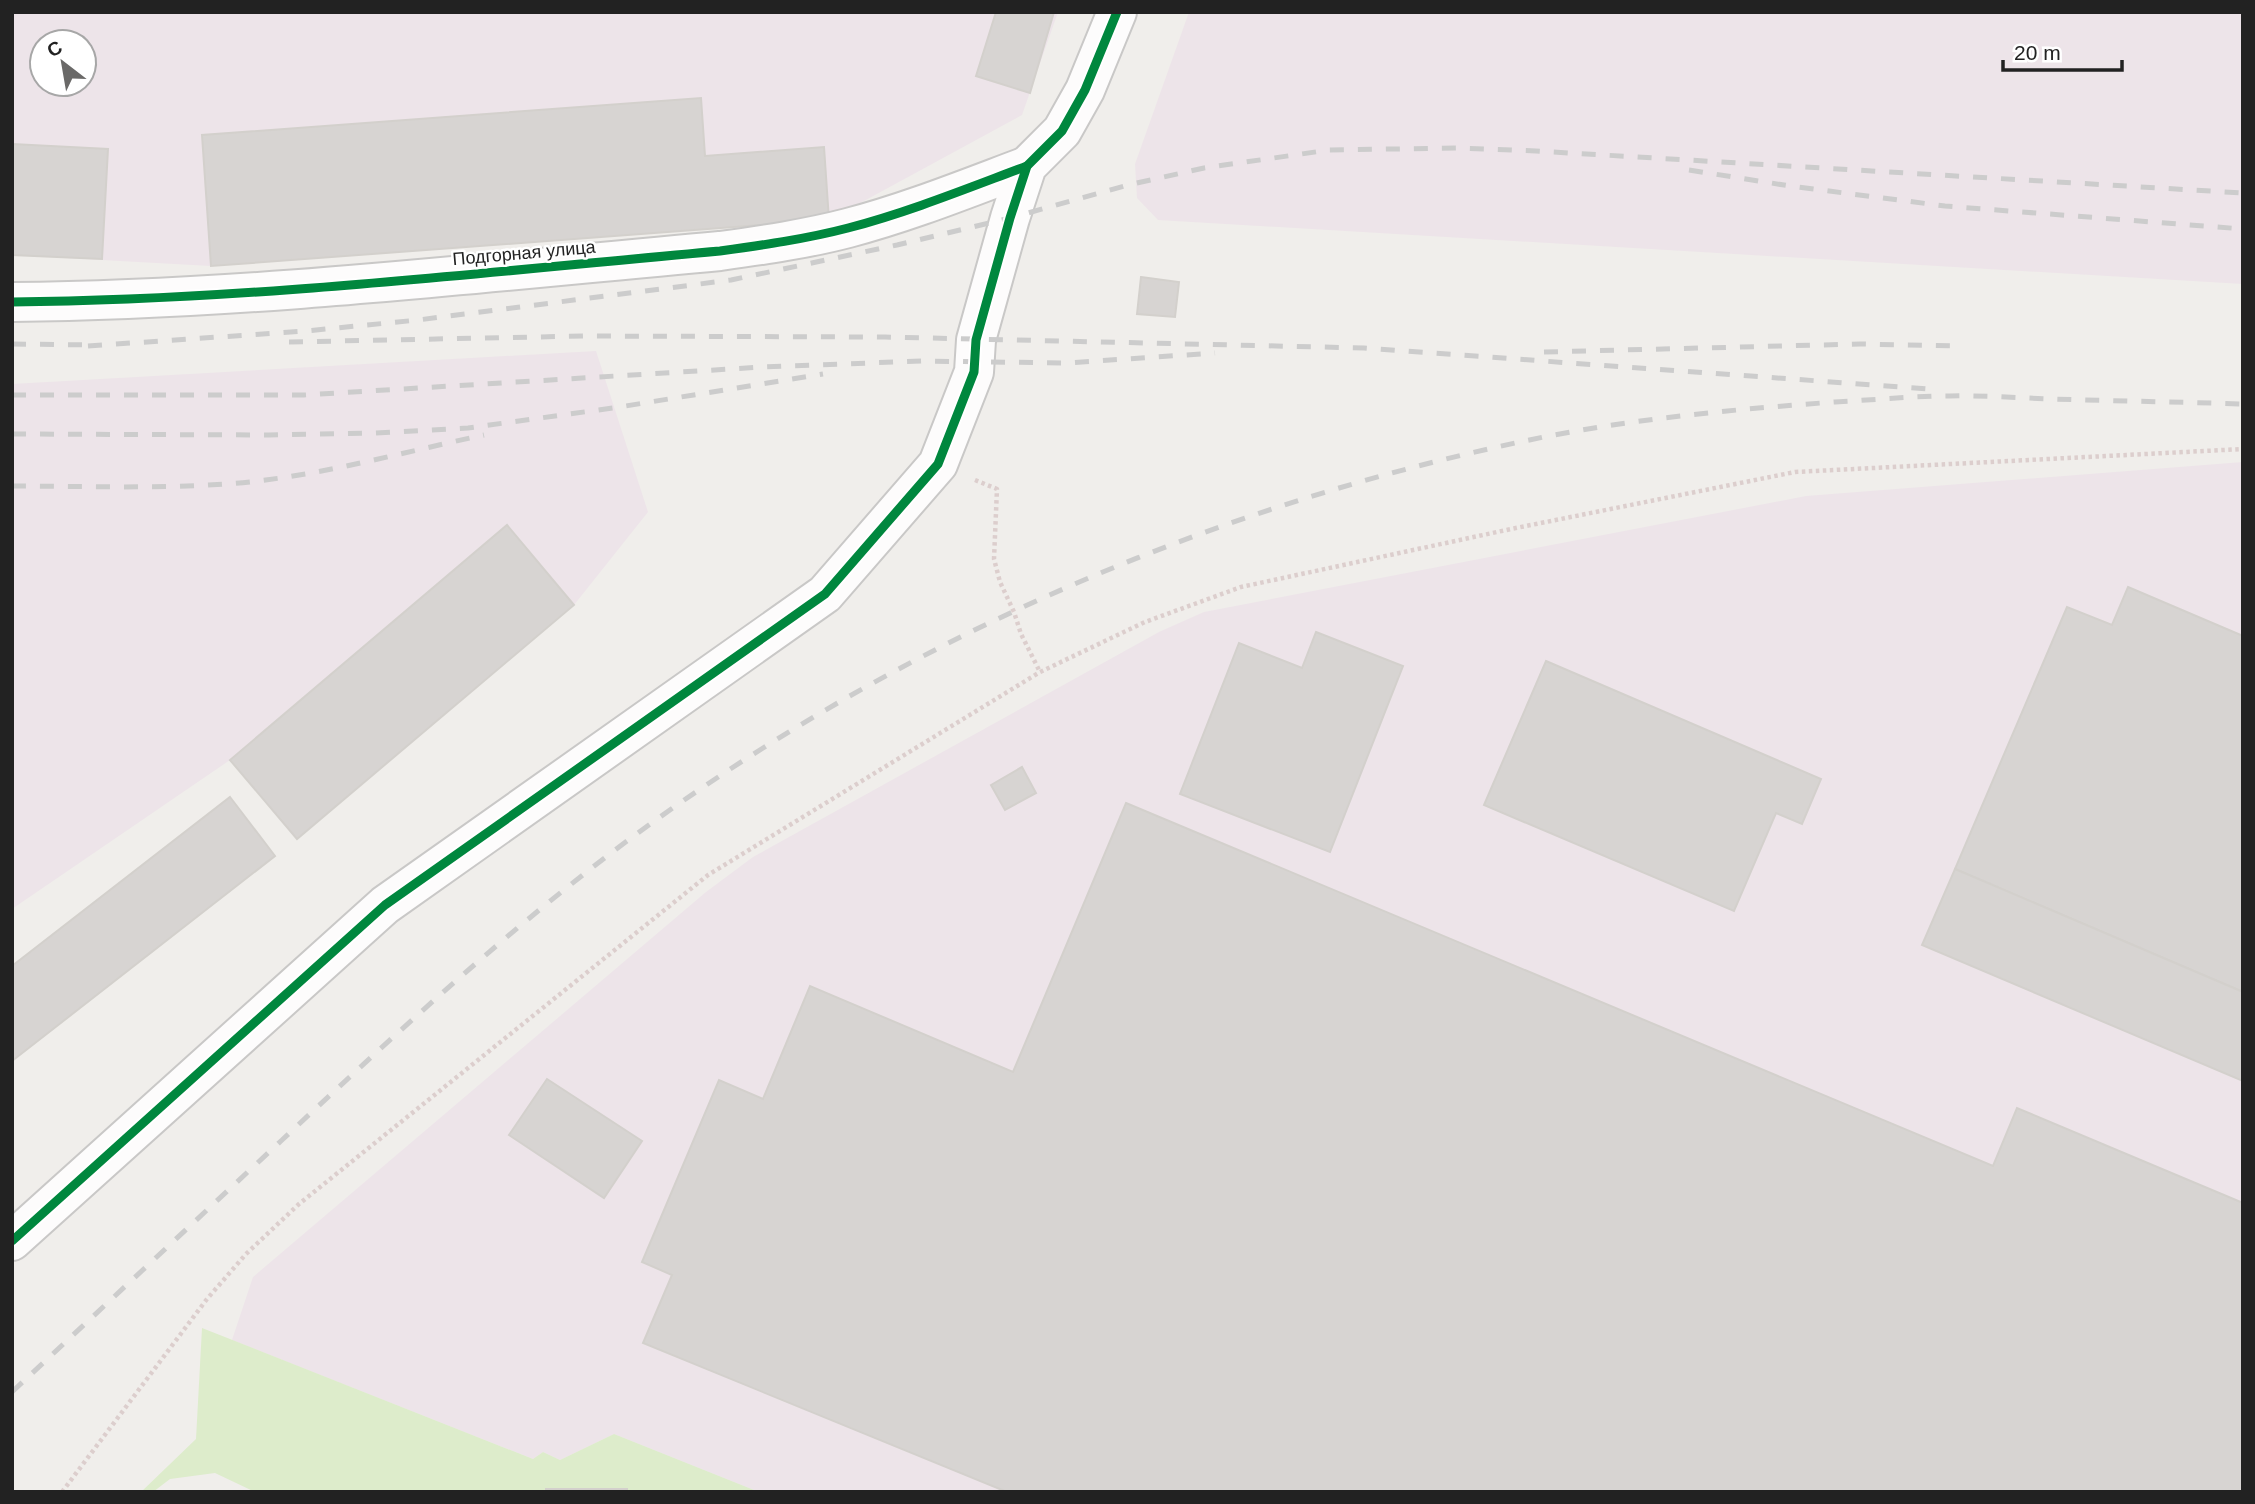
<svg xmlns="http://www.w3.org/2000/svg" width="2255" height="1504" font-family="Helvetica,sans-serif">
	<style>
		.industrial { fill: #ede4e9; fill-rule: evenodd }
		.grass { fill: #ddeccb }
		.building { fill: #d7d4d2; stroke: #d3d0cc; stroke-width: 2 }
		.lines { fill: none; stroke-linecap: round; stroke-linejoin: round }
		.minor-casing { stroke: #c9c8c7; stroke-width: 42 }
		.path { stroke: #dccecd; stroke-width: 4.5; stroke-dasharray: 3.5 3.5; stroke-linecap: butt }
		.minor { stroke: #fdfcfc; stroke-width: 38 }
		.rail { stroke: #ccc; stroke-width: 5; stroke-dasharray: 14 14; stroke-linecap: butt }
		.cycleway-casing { stroke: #fff; stroke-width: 13 }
		.cycleway { stroke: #00873e; stroke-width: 9 }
		.labels { text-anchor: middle; stroke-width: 5; stroke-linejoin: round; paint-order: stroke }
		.street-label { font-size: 18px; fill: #222; stroke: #fff }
	</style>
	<rect width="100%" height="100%" fill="#f0eeeb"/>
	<g class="industrial">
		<path d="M 12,12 L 1058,12 L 1022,115 L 829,220 L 211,266 L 12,255 ZM 42,42 L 84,42 L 84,84 L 42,84 Z"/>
		<polygon points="1189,12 2243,12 2243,284 1158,220 1137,198 1135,164"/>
		<polygon points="596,351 648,512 574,605 297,839 230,760 12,909 12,384"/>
		<polygon points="2243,462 2243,1492 759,1492 614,1434 560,1460 543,1452 533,1459 232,1340 253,1277 706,892 753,857 1159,632 1204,612 1806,496"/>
	</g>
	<polygon class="grass" points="202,1328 533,1459 543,1452 560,1460 614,1434 759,1492 627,1492 627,1489 547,1489 546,1492 255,1492 215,1473 170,1479 153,1492 141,1492 196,1439"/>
	<g class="building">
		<polygon points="996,12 1054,12 1030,93 976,76"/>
		<polygon points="701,98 705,156 824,147 829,220 211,266 202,135"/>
		<polygon points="12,144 108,149 102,259 12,255"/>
		<polygon points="1141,277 1179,282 1175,317 1137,314"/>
		<polygon points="507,525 574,605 297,839 230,760"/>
		<polygon points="2128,587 2243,636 2243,992 1955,869 2067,607 2112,625"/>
		<polygon points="1316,632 1403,666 1330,852 1180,794 1239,643 1302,668"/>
		<polygon points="1546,661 1821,779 1802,824 1776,813 1734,911 1484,805"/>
		<polygon points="1022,767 1036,793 1005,810 991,785"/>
		<polygon points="230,797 275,856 12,1061 12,966"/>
		<polygon points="1126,803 1993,1166 2017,1108 2243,1203 2243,1492 1007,1492 643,1343 672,1275 642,1262 719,1080 763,1099 810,986 1013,1072"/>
		<polygon points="1955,869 2243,992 2243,1081 1922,945"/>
		<polygon points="547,1079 642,1141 604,1198 509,1135"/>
		<rect x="546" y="1489" width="81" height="3"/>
	</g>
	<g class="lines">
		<defs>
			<g id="minor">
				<path d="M 12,302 C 249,300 485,272 720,251 C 763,245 806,239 848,228 C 909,212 968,188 1027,166"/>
				<polyline points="12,1241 385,905 825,594 938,464 974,372 976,340 1010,218 1027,166 1062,131 1085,90 1117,12"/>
			</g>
		</defs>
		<use href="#minor" class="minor-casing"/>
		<g class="path">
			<polyline points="975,480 997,489 994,559 1000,582 1014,612 1021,634 1040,672"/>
			<polyline points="62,1492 207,1299 246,1254 299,1204 708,875 1040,672 1145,622 1241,587 1511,529 1795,472 2243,449"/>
		</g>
		<use href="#minor" class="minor"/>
		<g class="rail">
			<polyline points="1689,170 1790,186 1945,206 2243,229"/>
			<polyline points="289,342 584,336 885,337 1364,348 1929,389"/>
			<polyline points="12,344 96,345"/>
			<polyline points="88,346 306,331 418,320 731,280 897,245 1010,218 1128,185 1204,168 1329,150 1457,148 1536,151 2243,193"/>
			<polyline points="1544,352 1860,344 1960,346"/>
			<polyline points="12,395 304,395 763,367 922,361 1066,363 1215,353"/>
			<polyline points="12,434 269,435 374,433 468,428 613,408 823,374"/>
			<path d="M 12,486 C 83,486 155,489 226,484 C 313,478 399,453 484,435"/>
			<path d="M 12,1392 C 102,1308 192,1224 282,1140 C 391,1038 500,937 619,847 C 890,644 1212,504 1544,437 C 1640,418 1738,409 1835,402 C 1873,400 1911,396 1950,396 C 1983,395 2018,398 2052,399 C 2115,401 2179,402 2243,404"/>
		</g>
		<defs>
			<g id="cycleway">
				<path d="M 12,302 C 249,300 485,272 720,251 C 763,245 806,239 848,228 C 909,212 968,188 1027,166"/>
				<polyline points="12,1241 385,905 825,594 938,464 974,372 976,340 1010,218 1027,166 1062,131 1085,90 1117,12"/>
			</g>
		</defs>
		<use href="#cycleway" class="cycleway-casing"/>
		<use href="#cycleway" class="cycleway"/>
	</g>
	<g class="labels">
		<g class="street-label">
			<text transform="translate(524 253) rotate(-5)" y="6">Подгорная улица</text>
		</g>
	</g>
	<rect width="2255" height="1504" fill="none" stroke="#222222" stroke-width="28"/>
	<g transform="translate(63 63) rotate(329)"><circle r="33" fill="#ffffff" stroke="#a7a7a7" stroke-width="2"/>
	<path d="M0-5L12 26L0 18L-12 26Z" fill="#6a6968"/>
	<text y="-10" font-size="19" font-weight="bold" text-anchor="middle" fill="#222222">С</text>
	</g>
	<path d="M2003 60v10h119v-10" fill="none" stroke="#222222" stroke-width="3.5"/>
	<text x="2014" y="60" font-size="21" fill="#222222" stroke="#ffffff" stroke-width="5" paint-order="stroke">20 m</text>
</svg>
